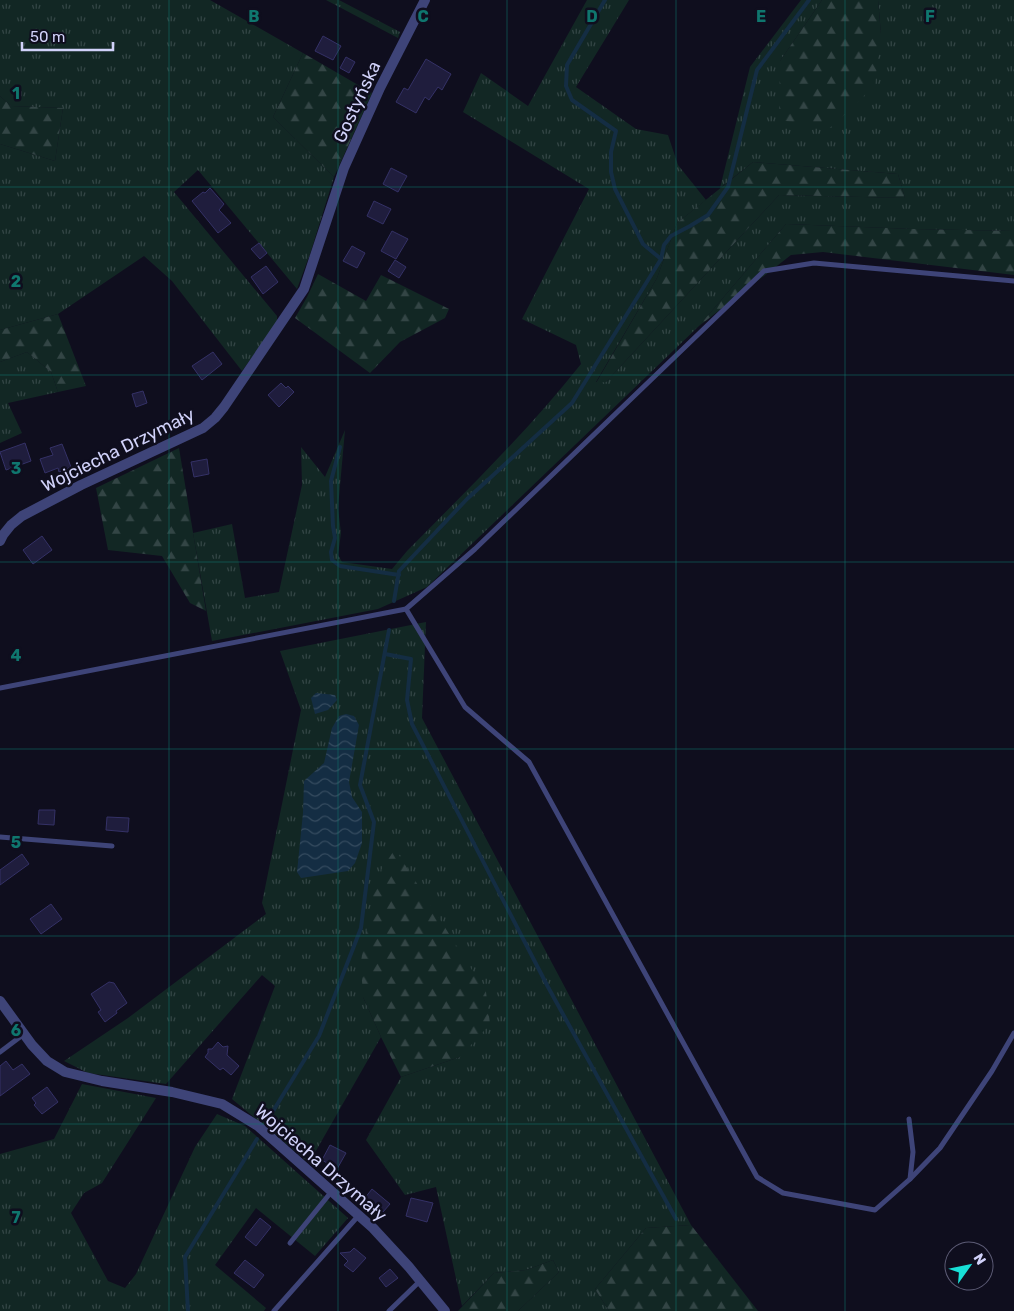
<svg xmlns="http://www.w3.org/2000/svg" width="1014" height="1311" font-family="Rubik,sans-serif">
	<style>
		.grass { fill: url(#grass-tufts) }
		.forest { fill: url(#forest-firs) }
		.water { fill: url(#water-waves) }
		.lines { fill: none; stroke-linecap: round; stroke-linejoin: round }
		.stream { stroke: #142d43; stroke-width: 4 }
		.building { fill: #1f1d3d; stroke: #343166 }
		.lane { stroke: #3e4478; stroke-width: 5 }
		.street { stroke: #3e4478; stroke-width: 10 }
		.grid { fill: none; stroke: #0f766e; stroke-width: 1; stroke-opacity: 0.55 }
		.labels { text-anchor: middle; stroke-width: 5; stroke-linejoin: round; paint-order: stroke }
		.street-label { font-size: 18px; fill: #d1d2fa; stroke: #0f0e1e }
		.grid-label { font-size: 16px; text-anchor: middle; font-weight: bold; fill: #0f766e; stroke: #0f0e1e; stroke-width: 5; stroke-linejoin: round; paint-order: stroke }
	</style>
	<defs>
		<pattern id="grass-tufts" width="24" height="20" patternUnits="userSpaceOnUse" patternTransform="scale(1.25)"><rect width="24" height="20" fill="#122724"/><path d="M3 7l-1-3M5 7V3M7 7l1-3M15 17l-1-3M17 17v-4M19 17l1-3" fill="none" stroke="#334545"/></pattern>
		<pattern id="forest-firs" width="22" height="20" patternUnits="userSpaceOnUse" patternTransform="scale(1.25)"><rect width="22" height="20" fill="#122724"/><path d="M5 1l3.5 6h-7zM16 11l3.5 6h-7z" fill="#334545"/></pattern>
		<pattern id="water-waves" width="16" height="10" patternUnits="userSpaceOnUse" patternTransform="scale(1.25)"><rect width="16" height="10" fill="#142d43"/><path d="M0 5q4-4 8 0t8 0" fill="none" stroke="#354b5f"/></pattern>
	</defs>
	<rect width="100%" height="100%" fill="#0f0e1e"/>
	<g class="grass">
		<polygon points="0,0 210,0 303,53 273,117 334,177 311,251 297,289 198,170 174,192 277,316 277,323 242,371 172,281 144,256 58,314 0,330 0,144 55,161 63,108 11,106 0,96"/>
		<polygon points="326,0 339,0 400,32 398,38"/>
		<path d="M 587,0 L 629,0 L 576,87 L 636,129 L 668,135 L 678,165 L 706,200 L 677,223 L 657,278 L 596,382 L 606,382 L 779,195 L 905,198 L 898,174 L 753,162 L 720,188 L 750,67 L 801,0 L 822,0 L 780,61 L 881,34 L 878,0 L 1014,0 L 1014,231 L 913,229 L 786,224 L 699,326 L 427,587 L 378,609 L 212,641 L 193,533 L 232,524 L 245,598 L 279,592 L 302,485 L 301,447 L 325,477 L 345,430 L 338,508 L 341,533 L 338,555 L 342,562 L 392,569 L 407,551 C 467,490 528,431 581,364 L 576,345 L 522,319 L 589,189 L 463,112 L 481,73 L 528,106 Z"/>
		<polygon points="27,352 51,372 58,392 8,403 22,433 0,443 0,362"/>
		<polygon points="426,622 422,718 691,1225 646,1228 595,1289 609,1311 518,1311 559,1272 553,1260 526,1270 494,1273 462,1306 436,1187 405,1195 366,1140 401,1077 460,1057 363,997 381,1037 309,1163 232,1099 275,986 262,975 166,1084 88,1073 64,1061 128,1018 266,914 262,903 301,710 280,651"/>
		<polygon points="82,1084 156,1098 102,1183 84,1193 71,1213 108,1281 125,1288 136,1274 195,1147 217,1114 245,1126 348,1218 315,1256 256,1208 215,1265 266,1308 264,1311 0,1311 0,1154 54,1139"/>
	</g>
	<g class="forest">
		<polygon points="822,0 878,0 881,34 875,85 831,128 779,120 780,61"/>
		<polygon points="303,53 372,93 334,177 273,117"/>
		<polygon points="0,96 11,106 63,108 55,161 0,144"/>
		<polygon points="753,162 898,174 905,198 779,195 606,382 596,383 657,278 677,223"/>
		<polygon points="786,224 913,229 1014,231 1014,275 823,252 791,255 699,326"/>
		<polygon points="318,274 366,301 381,275 449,309 445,318 400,342 370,373 295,318 307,297"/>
		<polygon points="58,314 86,386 58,392 51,372 27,352 0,362 0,330"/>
		<polygon points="179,448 206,611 190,603 162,556 108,550 96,488"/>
		<polygon points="395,849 486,992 490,1024 460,1057 401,1077 381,1037 363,997 361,961 376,878"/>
		<polygon points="691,1225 758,1311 609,1311 595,1289 646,1228"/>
		<polygon points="553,1260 559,1272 518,1311 458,1311 494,1273 526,1270"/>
	</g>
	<g class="water">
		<polygon points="316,693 335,695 337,700 328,710 315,714 311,698"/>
		<polygon points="346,714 354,716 359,725 349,782 352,797 362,812 362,843 355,863 348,871 301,878 297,872 303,813 304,781 324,763 332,728 339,716"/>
	</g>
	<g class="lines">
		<g class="stream">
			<polyline points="661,259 664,245 671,236 690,226 708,215 728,187 757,70 809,0"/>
			<polyline points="340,447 331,481 333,526 335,538 331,552 332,560 340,566 399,575"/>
			<polyline points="394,601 399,571 467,499 572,403 661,259 643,244 615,189 611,172 611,152 616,131 572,100 566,86 567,65 605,0"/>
			<polyline points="385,654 411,659 407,700 412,724 548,987 676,1219"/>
			<polyline points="267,1121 319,1036 361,928 374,822 360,785 389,630"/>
			<polyline points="188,1311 185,1257 257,1139"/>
		</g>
	</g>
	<g class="building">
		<polygon points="323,36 341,46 333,60 315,51"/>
		<polygon points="346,57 355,62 349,73 340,68"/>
		<polygon points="426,59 451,74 442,90 438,87 429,100 425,97 416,113 396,102 404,88 408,90"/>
		<polygon points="391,168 407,176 398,192 383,184"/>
		<polygon points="210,188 224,204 219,210 231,223 218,233 192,201 203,192 205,193"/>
		<polygon points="374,201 391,209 383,224 367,216"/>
		<polygon points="392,231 408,239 396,259 381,251"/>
		<polygon points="259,243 267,253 260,259 251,249"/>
		<polygon points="352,246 365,253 357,268 343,261"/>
		<polygon points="395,260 406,267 399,278 388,271"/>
		<polygon points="266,266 278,282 263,294 251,277"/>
		<polygon points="213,352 222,364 202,380 192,366"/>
		<polygon points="281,383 286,388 288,386 294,392 279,407 268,395"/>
		<polygon points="143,391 147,403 136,407 132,394"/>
		<polygon points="25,443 31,461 6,470 0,452"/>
		<polygon points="62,444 71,467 59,472 58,468 45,473 40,459 53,455 50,448"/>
		<polygon points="207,459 209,474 194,477 191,462"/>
		<polygon points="42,536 52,550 33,564 23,550"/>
		<polygon points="39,810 55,810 54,825 38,824"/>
		<polygon points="107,817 129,818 128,832 106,830"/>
		<polygon points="22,854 29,864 0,885 0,870"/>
		<polygon points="51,904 62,919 41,934 30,919"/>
		<polygon points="109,982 114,983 127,1003 116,1011 117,1013 105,1022 98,1012 101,1010 91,994"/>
		<polygon points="218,1042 223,1047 228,1046 227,1055 239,1066 231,1075 223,1068 220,1070 205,1057 208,1053 208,1049 212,1049"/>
		<polygon points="6,1061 13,1070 22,1064 30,1074 0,1096 0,1066"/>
		<polygon points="47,1087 58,1102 42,1114 34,1105 36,1103 32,1098"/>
		<polygon points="330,1145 346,1153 337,1169 322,1160"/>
		<polygon points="372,1189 390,1204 383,1212 379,1209 375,1214 361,1203"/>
		<polygon points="411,1198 433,1203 427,1222 406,1216"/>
		<polygon points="260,1218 271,1227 256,1246 245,1237"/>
		<polygon points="354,1248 366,1258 353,1272 344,1265 348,1261 340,1253 350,1252"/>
		<polygon points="245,1260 264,1275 254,1288 234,1273"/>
		<polygon points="390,1269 398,1278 386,1287 379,1278"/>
	</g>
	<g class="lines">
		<g class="lane">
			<polyline points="406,609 465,707 529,762 757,1177 783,1193 875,1210 910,1179 913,1152 909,1119"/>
			<polyline points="0,688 406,609 475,549 764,271 814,263 1014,281"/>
			<polyline points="0,837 112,846"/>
			<polyline points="0,1052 24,1034"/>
			<polyline points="910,1179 940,1148 992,1071 1014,1033"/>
			<polyline points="290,1243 332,1191"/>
			<polyline points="274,1311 359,1215"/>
			<polyline points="389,1311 420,1281"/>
		</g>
		<g class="street">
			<polyline points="0,541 3,535 11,525 22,516 81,485 203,428 215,418 224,407 304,289 344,168 380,88 425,0"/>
			<polyline points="0,1001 32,1045 47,1061 65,1072 102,1081 172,1092 222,1104 258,1126 373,1228 409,1267 445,1311"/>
		</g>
	</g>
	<path class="grid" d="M 169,0 L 169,1311M 338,0 L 338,1311M 507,0 L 507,1311M 676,0 L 676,1311M 845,0 L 845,1311M 0,187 L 1014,187M 0,375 L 1014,375M 0,562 L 1014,562M 0,749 L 1014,749M 0,936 L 1014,936M 0,1124 L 1014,1124"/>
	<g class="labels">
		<g class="street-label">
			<text transform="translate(357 102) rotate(-65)" y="6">Gostyńska</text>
			<text transform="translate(118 450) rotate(-26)" y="6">Wojciecha Drzymały</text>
			<text transform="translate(321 1163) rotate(41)" y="6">Wojciecha Drzymały</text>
		</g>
	</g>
	<g class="grid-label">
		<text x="254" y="22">B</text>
		<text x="423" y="22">C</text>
		<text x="592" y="22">D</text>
		<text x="761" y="22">E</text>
		<text x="930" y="22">F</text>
		<text x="16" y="99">1</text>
		<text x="16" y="287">2</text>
		<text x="16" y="474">3</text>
		<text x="16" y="661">4</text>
		<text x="16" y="848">5</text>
		<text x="16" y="1036">6</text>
		<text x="16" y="1223">7</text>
	</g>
	<g transform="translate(969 1266) rotate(57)"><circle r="24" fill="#0f0e1e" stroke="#5d5c76"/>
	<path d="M0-4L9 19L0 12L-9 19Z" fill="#18dfd6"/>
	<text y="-8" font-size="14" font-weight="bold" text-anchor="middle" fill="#d1d2fa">N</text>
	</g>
	<path d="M22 42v8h91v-8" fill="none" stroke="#d1d2fa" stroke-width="2.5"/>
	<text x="30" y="42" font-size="15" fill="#d1d2fa" stroke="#0f0e1e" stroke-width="4" paint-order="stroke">50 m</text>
</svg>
